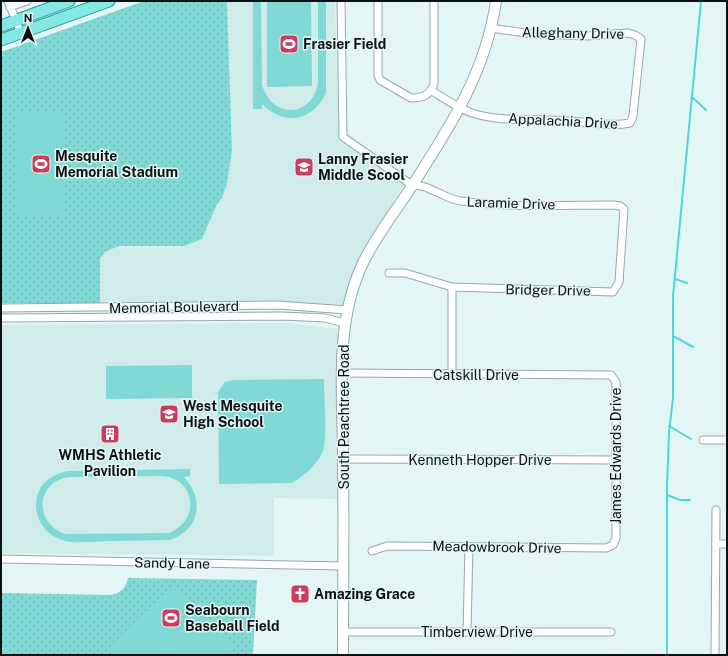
<svg xmlns="http://www.w3.org/2000/svg" width="728" height="656" font-family="'Public Sans',sans-serif">
	<style>
		.built { fill: #cfecea }
		.park { fill: url(#park-dots) }
		.pitch { fill: #80d9d5; fill-rule: evenodd }
		.lines { fill: none; stroke-linecap: round; stroke-linejoin: round }
		.stream { stroke: #4adad5; stroke-width: 2 }
		.street-casing { stroke: #97a9a8; stroke-width: 9 }
		.secondary-casing { stroke: #97a9a8; stroke-width: 12 }
		.primary-casing { stroke: #279390; stroke-width: 13 }
		.street { stroke: #fff; stroke-width: 7 }
		.secondary { stroke: #fff; stroke-width: 10 }
		.primary { stroke: #86e8e5; stroke-width: 11 }
		.labels { text-anchor: middle; stroke-width: 3; stroke-linejoin: round; paint-order: stroke }
		.street-label { font-size: 14px; fill: #0c1212; stroke: #e3f6f5 }
		.poi-label { font-size: 14px; font-weight: bold; fill: #0c1212; stroke: #e3f6f5; text-anchor: start }
	</style>
	<defs>
		<pattern id="park-dots" width="8" height="8" patternUnits="userSpaceOnUse"><rect width="8" height="8" fill="#80d9d5"/><path d="M2 2h.1M6 6h.1" fill="none" stroke="#6db9b6" stroke-width="1.8" stroke-linecap="round"/></pattern>
	</defs>
	<rect width="100%" height="100%" fill="#e3f6f5"/>
	<g class="built">
		<polygon points="227,1 335,1 339,141 404,185 360,256 349,284 342,309 100,303 100,259 105,252 216,206 222,198 232,151"/>
		<polygon points="285,323 338,329 337,499 274,498 274,556 1,553 1,325"/>
	</g>
	<g class="park">
		<polygon points="144,1 227,1 232,151 227,183 222,198 216,206 202,239 184,246 119,246 105,252 100,259 100,303 1,303 1,52"/>
		<path d="M 128,578 L 257,580 L 253,655 L 1,655 L 1,593 L 110,595 C 120,594 126,588 128,578 Z"/>
	</g>
	<g class="pitch">
		<path d="M 253,1 L 261,1 L 262,85 C 272,119 312,118 318,83 L 318,1 L 326,1 L 326,93 C 312,122 284,126 262,104 L 262,109 L 253,109 Z"/>
		<polygon points="267,1 311,1 312,86 267,87"/>
		<polygon points="63,113 64,215 18,215 17,114"/>
		<polygon points="192,365 192,398 106,399 106,366"/>
		<path d="M 324,379 C 324,399 327,427 324,447 C 322,460 303,478 291,483 L 219,484 L 218,392 L 225,382 L 232,380 Z"/>
		<path d="M 190,469 L 190,476 L 184,477 C 205,499 200,531 169,540 C 150,540 132,541 114,541 C 100,541 84,543 71,542 C 47,539 32,519 37,497 C 41,481 54,474 68,471 ZM 162,476 C 196,479 201,520 169,533 L 65,534 C 33,523 36,480 70,477 Z"/>
		<polygon points="169,589 174,589 234,649 227,655 116,655 109,647"/>
	</g>
	<g class="lines">
		<g class="stream">
			<polyline points="692,97 706,110"/>
			<polyline points="675,279 687,283"/>
			<polyline points="673,336 693,347"/>
			<polyline points="669,426 691,439"/>
			<polyline points="667,495 680,500 690,500"/>
			<polyline points="667,655 667,485 669,432 673,398 673,296 701,1"/>
		</g>
		<defs>
			<g id="street">
				<polyline points="8,1 21,33"/>
				<path d="M 341,1 L 343,137 L 412,185 C 429,184 444,199 461,201 C 511,208 563,205 613,205 L 620,206 L 624,209 L 619,282 L 613,292 L 452,287 L 405,273 L 389,273"/>
				<path d="M 378,1 L 378,75 L 380,80 L 411,98 C 423,98 430,95 434,84 L 434,1"/>
				<polyline points="10,7 27,1"/>
				<path d="M 432,91 C 445,99 458,108 472,113 C 503,123 537,118 569,121 C 589,122 610,127 630,123 L 633,116 L 641,39 L 635,35 L 628,33 L 587,36 L 533,34 L 490,28"/>
				<polyline points="1,308 278,305 347,310"/>
				<polyline points="1,318 282,316 325,318 345,323"/>
				<polyline points="341,373 611,375 616,382 616,538 613,545 606,548 387,546 372,551"/>
				<polyline points="452,374 452,287"/>
				<polyline points="703,440 727,440"/>
				<polyline points="343,459 617,460"/>
				<polyline points="716,544 727,544"/>
				<polyline points="1,559 343,566"/>
				<polyline points="343,632 611,632"/>
				<polyline points="467,632 469,547"/>
				<polyline points="715,655 716,510"/>
			</g>
			<path id="secondary" d="M 343,655 C 343,590 344,525 343,460 C 343,396 334,326 362,265 C 375,237 395,212 412,186 C 450,127 486,72 496,1"/>
			<g id="primary">
				<polyline points="1,26 69,1"/>
				<polyline points="1,40 109,1"/>
			</g>
		</defs>
		<use href="#street" class="street-casing"/>
		<use href="#secondary" class="secondary-casing"/>
		<use href="#primary" class="primary-casing"/>
		<use href="#street" class="street"/>
		<use href="#secondary" class="secondary"/>
		<use href="#primary" class="primary"/>
	</g>
	<defs>
		<symbol id="stadium-square" viewBox="-11 -11 22 22"><rect x="-9" y="-9" width="18" height="18" rx="4" fill="#cc3c5c" stroke="#e3f6f5"/><path d="M0-5a6.5 5 0 1 0 0 10a6.5 5 0 1 0 0-10ZM-3.5-1.8h7v3.6h-7Z" fill="#fff"/></symbol>
		<symbol id="school-square" viewBox="-11 -11 22 22"><rect x="-9" y="-9" width="18" height="18" rx="4" fill="#cc3c5c" stroke="#e3f6f5"/><path d="M0-5L7-2L0 1L-7-2ZM-4 1L0 2.5L4 1V4Q0 6-4 4Z" fill="#fff"/></symbol>
		<symbol id="building-square" viewBox="-11 -11 22 22"><rect x="-9" y="-9" width="18" height="18" rx="4" fill="#cc3c5c" stroke="#e3f6f5"/><path d="M-4-6H4V6H1V3H-1V6H-4ZM-2.5-4.3h1.7v1.8h-1.7ZM.8-4.3h1.7v1.8H.8ZM-2.5-1h1.7V.8h-1.7ZM.8-1h1.7V.8H.8Z" fill="#fff"/></symbol>
		<symbol id="church-square" viewBox="-11 -11 22 22"><rect x="-9" y="-9" width="18" height="18" rx="4" fill="#cc3c5c" stroke="#e3f6f5"/><path d="M-1.2-6h2.4v3.5h3.3v2.4h-3.3V6h-2.4V-.1h-3.3v-2.4h3.3Z" fill="#fff"/></symbol>
	</defs>
	<g fill-rule="evenodd">
		<use href="#stadium-square" x="278" y="33" width="22" height="22"/>
		<use href="#stadium-square" x="30" y="153" width="22" height="22"/>
		<use href="#school-square" x="293" y="156" width="22" height="22"/>
		<use href="#school-square" x="158" y="403" width="22" height="22"/>
		<use href="#building-square" x="99" y="423" width="22" height="22"/>
		<use href="#church-square" x="289" y="583" width="22" height="22"/>
		<use href="#stadium-square" x="160" y="607" width="22" height="22"/>
	</g>
	<g class="labels">
		<g class="street-label">
			<text transform="translate(573 33) rotate(1)" y="5">Alleghany Drive</text>
			<text transform="translate(563 121) rotate(3)" y="5">Appalachia Drive</text>
			<text transform="translate(511 203) rotate(2)" y="5">Laramie Drive</text>
			<text transform="translate(548 290) rotate(1)" y="5">Bridger Drive</text>
			<text transform="translate(174 307) rotate(-1)" y="5">Memorial Boulevard</text>
			<text x="476" y="380">Catskill Drive</text>
			<text transform="translate(344 417) rotate(-90)" y="5">South Peachtree Road</text>
			<text transform="translate(616 456) rotate(-90)" y="5">James Edwards Drive</text>
			<text x="480" y="465">Kenneth Hopper Drive</text>
			<text transform="translate(497 547) rotate(1)" y="5">Meadowbrook Drive</text>
			<text transform="translate(172 563) rotate(1)" y="5">Sandy Lane</text>
			<text x="477" y="637">Timberview Drive</text>
		</g>
		<g class="poi-label">
			<text x="303" y="49">Frasier Field</text>
			<text x="55" y="161">Mesquite<tspan x="55" dy="16">Memorial Stadium</tspan></text>
			<text x="318" y="164">Lanny Frasier<tspan x="318" dy="16">Middle Scool</tspan></text>
			<text x="183" y="411">West Mesquite<tspan x="183" dy="16">High School</tspan></text>
			<text x="110" y="460" text-anchor="middle">WMHS Athletic<tspan x="110" dy="16">Pavilion</tspan></text>
			<text x="314" y="599">Amazing Grace</text>
			<text x="185" y="615">Seabourn<tspan x="185" dy="16">Baseball Field</tspan></text>
		</g>
	</g>
	<rect width="728" height="656" fill="none" stroke="#0c1212" stroke-width="4"/>
	<g transform="translate(28 28)" stroke="#e3f6f5" stroke-width="3" paint-order="stroke">
	<path d="M0-3L7 15L0 10L-7 15Z" fill="#0c1212"/>
	<text y="-6" font-size="11" font-weight="bold" text-anchor="middle" fill="#0c1212">N</text>
	</g>
</svg>
